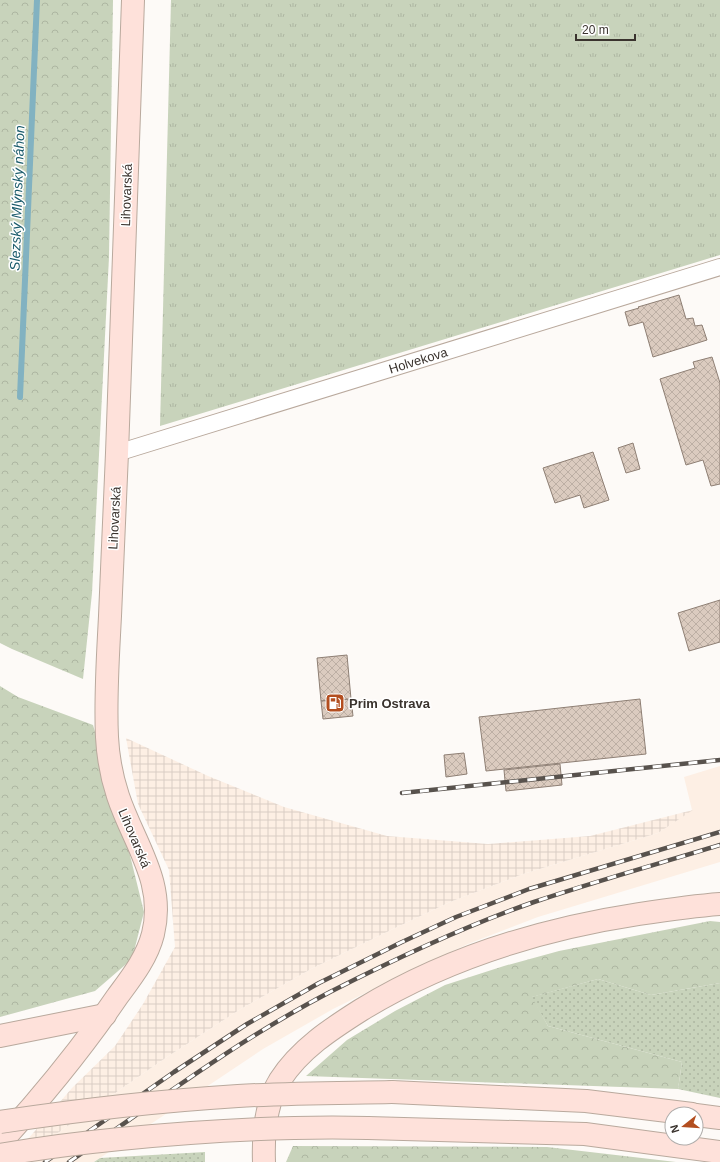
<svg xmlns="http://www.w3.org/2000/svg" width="720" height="1162" font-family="Helvetica,sans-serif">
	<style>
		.built { fill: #fdefe4 }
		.industrial { fill: url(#industrial-grid) }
		.grass { fill: url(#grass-dots) }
		.forest { fill: url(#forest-crowns) }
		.park { fill: url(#park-tufts) }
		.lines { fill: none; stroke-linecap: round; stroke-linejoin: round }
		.stream { stroke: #82b2c1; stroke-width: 6 }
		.building { fill: url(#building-cross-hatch); stroke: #8e7f74 }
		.street-casing { stroke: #b9a99d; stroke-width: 18 }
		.secondary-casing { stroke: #b9a99d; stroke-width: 24 }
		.street { stroke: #fff; stroke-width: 16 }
		.secondary { stroke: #fee1da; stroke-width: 22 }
		.rail-casing { stroke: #58524d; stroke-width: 4.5 }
		.rail { stroke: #fff; stroke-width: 3; stroke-dasharray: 9; stroke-linecap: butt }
		.secondary-bridge-casing { stroke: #b9a99d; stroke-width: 24; stroke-linecap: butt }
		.secondary-bridge { stroke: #fee1da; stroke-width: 22 }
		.labels { text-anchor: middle; stroke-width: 3; stroke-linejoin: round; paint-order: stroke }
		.street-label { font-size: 13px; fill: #3a332e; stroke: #fff }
		.poi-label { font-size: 13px; font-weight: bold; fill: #3a332e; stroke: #fff; text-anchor: start }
		.water-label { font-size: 14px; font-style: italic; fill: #1a5b6b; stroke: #fff }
	</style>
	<defs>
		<pattern id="industrial-grid" width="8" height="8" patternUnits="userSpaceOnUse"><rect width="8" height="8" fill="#fdefe4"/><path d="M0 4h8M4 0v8" fill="none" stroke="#dacdc4"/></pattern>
		<pattern id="grass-dots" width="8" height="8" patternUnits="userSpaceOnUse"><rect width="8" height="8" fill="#c8d3bb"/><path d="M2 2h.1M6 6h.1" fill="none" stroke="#adb6a1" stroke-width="1.8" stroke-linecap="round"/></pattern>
		<pattern id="forest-crowns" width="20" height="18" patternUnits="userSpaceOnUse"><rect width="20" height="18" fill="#c8d3bb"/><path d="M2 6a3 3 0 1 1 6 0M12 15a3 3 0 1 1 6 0" fill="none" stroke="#adb6a1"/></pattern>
		<pattern id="park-tufts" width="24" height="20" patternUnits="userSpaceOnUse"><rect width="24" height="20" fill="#c8d3bb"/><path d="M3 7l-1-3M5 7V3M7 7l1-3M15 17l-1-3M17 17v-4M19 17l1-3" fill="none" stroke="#adb6a1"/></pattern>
		<pattern id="building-cross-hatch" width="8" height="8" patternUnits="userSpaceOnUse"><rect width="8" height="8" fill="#dbcbbf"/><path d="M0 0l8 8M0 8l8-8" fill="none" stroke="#bdafa4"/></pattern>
	</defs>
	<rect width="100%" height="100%" fill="#fdfaf7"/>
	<polygon class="built" points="720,766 720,862 538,917 468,944 414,969 333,1009 263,1049 94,1162 16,1162 164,1059 239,1010 311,969 395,928 450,902 523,874 658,833 692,810 684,777"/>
	<polygon class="industrial" points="126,738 208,776 284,807 387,836 488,844 590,836 693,810 658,833 523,874 450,902 395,928 311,969 239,1010 164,1059 16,1162 8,1162 72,1088 115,1046 143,1004 175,947 169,870 138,804"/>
	<g class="grass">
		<polygon points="598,979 651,995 720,983 720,1098 678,1089 682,1062 548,1026 531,997"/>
		<polygon points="205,1152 205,1162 94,1162 100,1158"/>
	</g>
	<g class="forest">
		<polygon points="0,0 113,0 109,257 92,593 83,679 12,649 0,643"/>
		<polygon points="0,686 18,697 93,725 122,823 144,912 132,959 95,991 0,1017"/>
		<polygon points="710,921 720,922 720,983 651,995 598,979 532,997 548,1026 682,1062 678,1089 306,1076 347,1040 395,1011 445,985 504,966 559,951"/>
		<polygon points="293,1146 547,1147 676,1162 286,1162"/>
	</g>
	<polygon class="park" points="171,0 720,0 720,255 160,426"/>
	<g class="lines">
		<polyline class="stream" points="20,397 37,0"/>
	</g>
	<g class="building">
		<polygon points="679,295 686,319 693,318 695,326 702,325 707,340 653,357 643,322 629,326 625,312 639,308 638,307"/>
		<polygon points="712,357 720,383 720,484 711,486 703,460 686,465 660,379 695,368 693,362"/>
		<polygon points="633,443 640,469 626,473 618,448"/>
		<polygon points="593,452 609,500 584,508 580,495 555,503 543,468"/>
		<polygon points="720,600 720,642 689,651 678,613"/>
		<polygon points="347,655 351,699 321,701 317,658"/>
		<polygon points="351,699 353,716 323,719 321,701"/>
		<polygon points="640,699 646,754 486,771 479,717"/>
		<polygon points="464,753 467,774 446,777 444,755"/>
		<polygon points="560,764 562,785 506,791 504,770"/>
	</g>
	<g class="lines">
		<defs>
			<polyline id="street" points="117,453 720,267"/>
			<g id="secondary">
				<polyline points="0,1036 105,1015"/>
				<polyline points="392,1092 586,1101 692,1114"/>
				<polyline points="696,1115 720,1118"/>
				<polyline points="368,1128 585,1134 720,1152"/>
				<path d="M 0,1143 C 42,1097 82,1048 117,997 C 131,978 147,958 153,934 C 166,882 134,844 118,796 C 112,778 108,757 107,737 C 105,697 108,656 110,616 C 112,562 115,508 117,453 C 123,302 128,151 133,0"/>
				<path d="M 264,1162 C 263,1135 265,1104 280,1080 C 300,1049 331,1029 361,1010 C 446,958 541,929 639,914 C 666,910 693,906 720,904"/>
			</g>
		</defs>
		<use href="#street" class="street-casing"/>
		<use href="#secondary" class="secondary-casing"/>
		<use href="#street" class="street"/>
		<use href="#secondary" class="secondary"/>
		<defs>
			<g id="rail">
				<polyline points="402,793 720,760"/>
				<polyline points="45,1162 174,1072 247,1024 319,983 402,942 456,917 529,889 720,832"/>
				<path d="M 69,1162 C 154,1103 238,1040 330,992 C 395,959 465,926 534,902 C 596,881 658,864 720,845"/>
			</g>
		</defs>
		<use href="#rail" class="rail-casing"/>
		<use href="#rail" class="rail"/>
		<defs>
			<g id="secondary-bridge">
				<path d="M 0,1122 C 79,1110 158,1101 238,1096 C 289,1093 341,1093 392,1092"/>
				<path d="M 0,1155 C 40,1148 80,1143 120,1139 C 202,1131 285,1126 368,1128"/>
			</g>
		</defs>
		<use href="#secondary-bridge" class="secondary-bridge-casing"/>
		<use href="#secondary-bridge" class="secondary-bridge"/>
	</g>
	<defs>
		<symbol id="fuel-square" viewBox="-11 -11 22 22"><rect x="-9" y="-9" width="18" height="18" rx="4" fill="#b34e1f" stroke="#fff"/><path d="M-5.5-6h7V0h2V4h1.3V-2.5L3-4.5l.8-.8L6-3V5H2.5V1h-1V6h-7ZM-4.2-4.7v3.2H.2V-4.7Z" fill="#fff"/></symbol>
	</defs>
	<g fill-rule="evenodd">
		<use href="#fuel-square" x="324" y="692" width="22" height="22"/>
	</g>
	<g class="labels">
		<g class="street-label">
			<text transform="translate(126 195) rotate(-88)" y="5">Lihovarská</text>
			<text transform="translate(418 360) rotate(-17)" y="5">Holvekova</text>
			<text transform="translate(114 518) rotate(-87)" y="5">Lihovarská</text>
			<text transform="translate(135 838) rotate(67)" y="5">Lihovarská</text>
		</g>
		<g class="poi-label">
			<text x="349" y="708">Prim Ostrava</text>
		</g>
		<g class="water-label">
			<text transform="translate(17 198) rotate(-88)" y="5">Slezský Mlýnský náhon</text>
		</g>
	</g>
	<g transform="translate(684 1126) rotate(253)"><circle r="19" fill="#ffffff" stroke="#b0adab"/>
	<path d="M0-3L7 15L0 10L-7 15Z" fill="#b34e1f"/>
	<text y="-6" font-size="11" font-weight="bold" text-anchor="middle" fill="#3a332e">N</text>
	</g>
	<path d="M576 34v6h59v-6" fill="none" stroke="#3a332e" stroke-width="2"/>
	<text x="582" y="34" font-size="12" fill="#3a332e" stroke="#ffffff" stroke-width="3" paint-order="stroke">20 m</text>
</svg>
